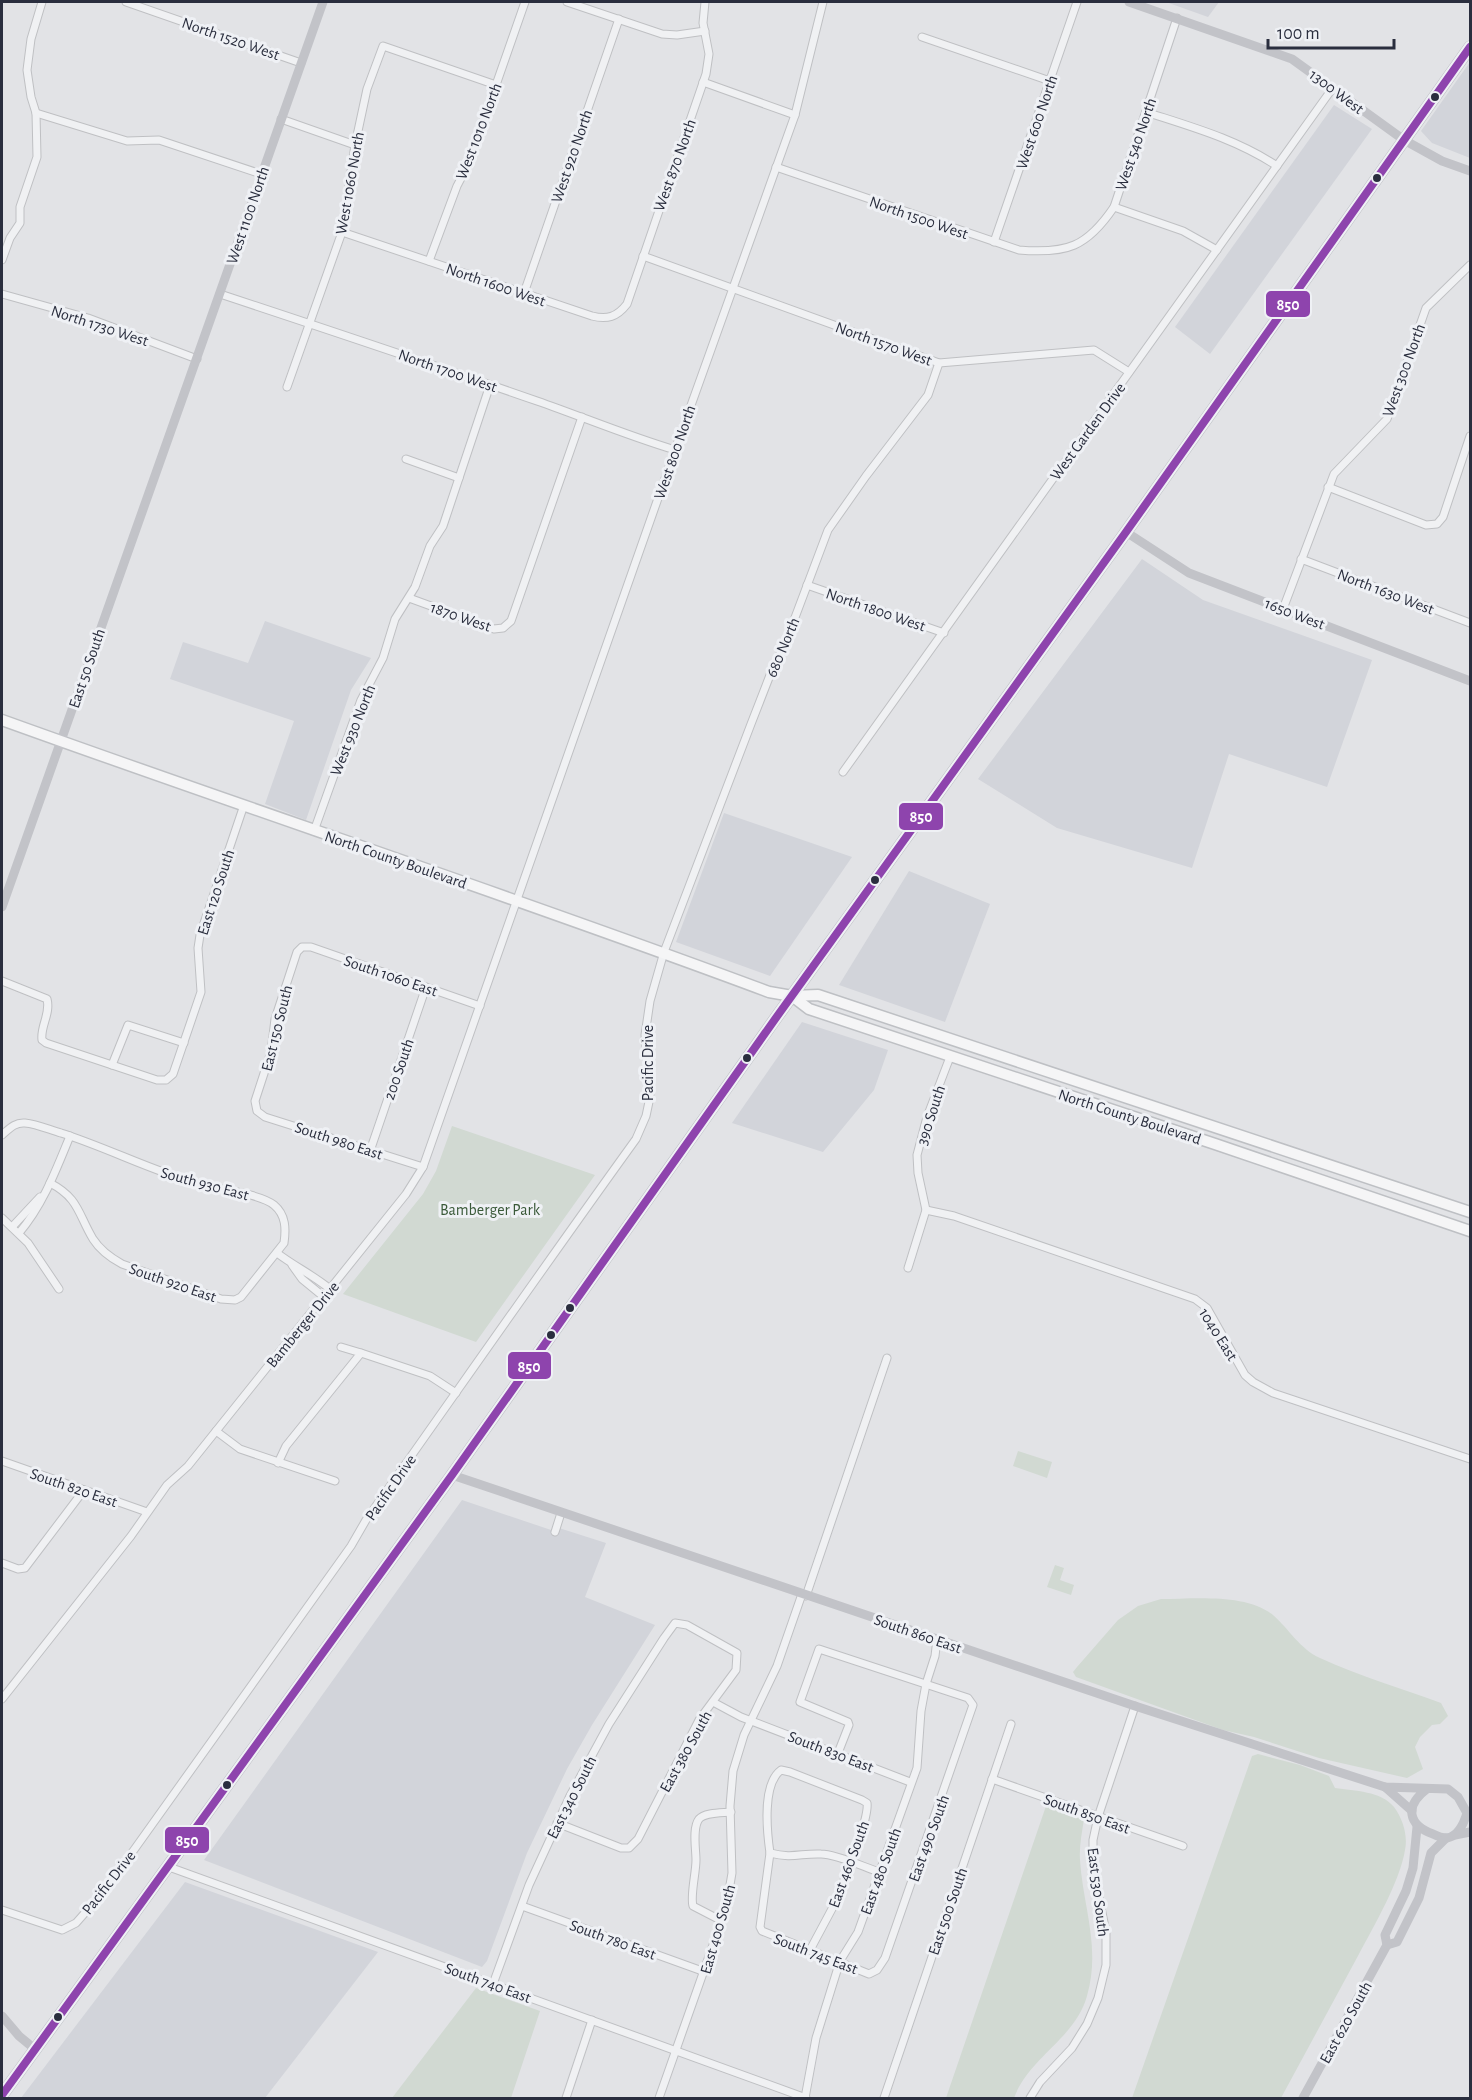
<svg xmlns="http://www.w3.org/2000/svg" width="1472" height="2100" font-family="'Alegreya Sans',sans-serif">
	<style>
		.built { fill: #d2d4da }
		.green { fill: #d1d9d2 }
		.lines { fill: none; stroke-linecap: round; stroke-linejoin: round }
		.street-casing { stroke: #bfc0c3; stroke-width: 9 }
		.primary-casing { stroke: #bec0c4; stroke-width: 13 }
		.street { stroke: #f0f1f3; stroke-width: 7 }
		.secondary { stroke: #c2c3c8; stroke-width: 9 }
		.primary { stroke: #f5f5f6; stroke-width: 10 }
		.bus-1-casing { stroke: #eff1f5; stroke-width: 12 }
		.bus-1 { stroke: #8e44ad; stroke-width: 8 }
		.bus-dot { fill: #2a2e3e; stroke: #eff1f5; stroke-width: 2 }
		.labels { text-anchor: middle; stroke-width: 6; stroke-linejoin: round; paint-order: stroke }
		.street-label { font-size: 16px; fill: #2a2e3e; stroke: #eff1f5 }
		.park-label { font-size: 16px; fill: #395938; stroke: #eff1f5 }
		.line-badge { stroke: #eff1f5; stroke-width: 2 }
		.badge-label { font-size: 16px; text-anchor: middle; font-weight: bold; fill: #fff }
	</style>
	<rect width="100%" height="100%" fill="#e2e3e6"/>
	<g class="built">
		<polygon points="1166,2 1219,2 1208,17"/>
		<polygon points="1470,62 1470,158 1432,143 1421,131"/>
		<polygon points="1334,105 1372,129 1210,354 1175,327"/>
		<polygon points="1142,559 1203,600 1372,660 1327,787 1229,754 1192,868 1057,828 978,779"/>
		<polygon points="265,621 371,658 351,690 306,820 265,804 294,721 170,679 183,642 248,663"/>
		<polygon points="724,813 852,857 770,976 676,942"/>
		<polygon points="909,871 990,904 945,1022 839,985"/>
		<polygon points="802,1022 888,1050 874,1090 823,1152 732,1123"/>
		<polygon points="462,1500 557,1532 559,1528 606,1543 585,1597 655,1625 592,1725 567,1769 527,1853 487,1961 482,1967 204,1860"/>
		<polygon points="185,1882 378,1952 265,2098 21,2098"/>
	</g>
	<g class="green">
		<polygon points="452,1126 595,1175 476,1342 343,1294 423,1194 436,1171"/>
		<polygon points="1018,1451 1052,1462 1047,1478 1013,1466"/>
		<polygon points="1055,1565 1064,1568 1060,1580 1074,1585 1071,1595 1047,1587"/>
		<path d="M 1161,1599 C 1193,1599 1246,1593 1273,1615 C 1289,1629 1300,1649 1320,1658 C 1359,1676 1401,1688 1441,1703 L 1448,1716 L 1440,1724 L 1432,1725 L 1420,1737 L 1415,1747 L 1423,1769 L 1407,1778 L 1319,1758 L 1254,1737 L 1223,1730 L 1076,1677 L 1073,1672 L 1077,1667 L 1118,1620 L 1138,1606 Z"/>
		<path d="M 1258,1754 L 1300,1765 L 1329,1776 L 1335,1788 C 1355,1791 1381,1791 1394,1807 C 1403,1819 1408,1836 1405,1850 C 1400,1881 1374,1926 1359,1954 C 1333,2002 1307,2050 1281,2098 L 1132,2098 L 1252,1756 Z"/>
		<path d="M 1046,1806 L 1084,1819 C 1082,1832 1079,1847 1080,1860 C 1083,1907 1101,1947 1087,1996 C 1075,2039 1029,2057 1014,2098 L 946,2098 Z"/>
		<polygon points="476,1988 540,2011 511,2098 392,2098"/>
	</g>
	<g class="lines">
		<defs>
			<g id="street">
				<polyline points="126,2 301,63"/>
				<polyline points="567,2 662,34 677,35 705,31"/>
				<polyline points="922,37 1050,81"/>
				<polyline points="703,82 795,115"/>
				<path d="M 1146,112 C 1192,127 1236,139 1277,166"/>
				<polyline points="36,113 127,141 159,140 261,174"/>
				<polyline points="281,119 355,145"/>
				<path d="M 776,167 L 1019,250 C 1067,254 1087,247 1114,207 L 1177,18"/>
				<polyline points="1114,207 1183,231 1217,250"/>
				<path d="M 342,232 L 592,316 C 607,320 617,317 627,304 L 706,74 L 709,54 L 703,23 L 705,2"/>
				<polyline points="994,242 1077,2"/>
				<polyline points="643,256 939,363 1094,350 1129,372"/>
				<polyline points="2,260 10,238 20,223 20,207 37,157 36,113 31,97 27,70 31,39 42,2"/>
				<polyline points="429,261 457,186 468,165 525,2"/>
				<polyline points="524,293 619,19"/>
				<polyline points="2,294 88,318 197,359"/>
				<path d="M 220,294 C 326,329 431,364 537,401 C 583,417 628,436 675,450"/>
				<polyline points="287,387 342,232 355,145 367,89 383,46 496,85"/>
				<polyline points="406,459 459,478"/>
				<polyline points="1328,487 1426,525 1437,524 1443,517 1470,436"/>
				<polyline points="1301,559 1470,623"/>
				<polyline points="807,585 944,633"/>
				<polyline points="409,598 494,629 503,628 511,621 582,417"/>
				<polyline points="1283,609 1334,474 1387,419 1426,308 1470,265"/>
				<polyline points="843,772 1332,89"/>
				<polyline points="314,831 361,700 383,658 395,619 415,587 430,546 443,526 490,385"/>
				<path d="M 2,981 L 47,999 C 51,1014 40,1026 42,1040 L 46,1043 L 157,1080 L 166,1080 L 173,1074 L 201,992 L 198,948 L 200,935 L 244,805"/>
				<polyline points="112,1065 128,1025 184,1043"/>
				<path d="M 2,1135 C 9,1129 15,1122 25,1123 C 37,1124 50,1130 61,1133 C 108,1148 152,1171 199,1184 C 218,1189 261,1194 274,1205 C 286,1215 286,1229 284,1243 L 241,1297 L 235,1300 L 221,1299 L 122,1264 C 111,1258 100,1250 93,1239 C 78,1214 79,1198 50,1183"/>
				<polyline points="370,1151 426,987"/>
				<polyline points="423,1167 265,1117 257,1111 255,1101 271,1052 275,1019 297,952 302,947 311,947 480,1006"/>
				<polyline points="926,1210 954,1216 1195,1299 1207,1308 1245,1375 1253,1382 1273,1393 1470,1459"/>
				<polyline points="2,1218 28,1243 59,1289"/>
				<polyline points="12,1227 40,1197"/>
				<path d="M 19,1233 C 43,1205 56,1170 70,1136"/>
				<path d="M 277,1253 C 294,1266 313,1275 330,1289"/>
				<polyline points="292,1265 302,1279 324,1297"/>
				<polyline points="908,1268 926,1210 918,1173 917,1155 927,1117 950,1057"/>
				<polyline points="361,1353 430,1376 456,1393"/>
				<polyline points="216,1431 240,1449 335,1481"/>
				<polyline points="2,1461 147,1512"/>
				<polyline points="278,1463 286,1446 361,1353 341,1347"/>
				<polyline points="555,1532 561,1513"/>
				<polyline points="2,1563 18,1569 25,1568 84,1490"/>
				<polyline points="806,1596 887,1358"/>
				<polyline points="2,1699 131,1536 167,1485 188,1466 406,1194 423,1167 675,450 795,115 823,2"/>
				<polyline points="713,1702 741,1717 910,1782"/>
				<polyline points="992,1779 1183,1846"/>
				<polyline points="770,1853 760,1927 762,1931 869,1974 877,1970 885,1958 973,1705 968,1698 819,1649 800,1702 848,1722 849,1725 838,1753"/>
				<polyline points="169,1867 806,2098"/>
				<polyline points="522,1906 705,1972"/>
				<path d="M 2,1910 L 62,1930 L 76,1923 L 106,1889 L 351,1546 L 366,1520 C 456,1393 545,1265 636,1139 L 646,1116 L 650,1097 L 645,1035 L 650,1001 L 664,952 L 751,724 L 772,670 L 785,644 L 828,530 L 866,476 L 928,395 L 939,363"/>
				<path d="M 722,1921 L 693,1906 C 690,1896 696,1873 696,1860 C 696,1849 692,1828 699,1819 C 705,1812 723,1813 731,1812"/>
				<path d="M 810,1950 L 833,1907 L 849,1868 C 854,1856 869,1814 867,1803 L 862,1800 L 790,1772 L 781,1770 C 762,1784 767,1832 770,1853 C 793,1859 801,1853 821,1854 C 836,1854 864,1867 879,1872"/>
				<polyline points="493,1984 529,1885 570,1796 609,1724 664,1638 675,1623 687,1625 737,1653 736,1670 699,1720 638,1839 629,1848 621,1848 557,1823"/>
				<polyline points="566,2098 592,2020"/>
				<polyline points="659,2098 726,1908 732,1873 730,1806 733,1771 744,1735 777,1666 802,1594"/>
				<polyline points="805,2098 816,2038 840,1961 858,1932 917,1768 921,1711 926,1684 935,1656 937,1639"/>
				<polyline points="884,2098 1011,1724"/>
				<polyline points="1030,2098 1040,2082 1072,2048 1087,2024 1098,1998 1106,1965 1106,1932 1093,1869 1093,1840 1098,1817 1135,1706"/>
			</g>
			<g id="primary">
				<path d="M 2,720 C 257,812 515,897 769,992 L 792,996 L 818,995 L 1470,1212"/>
				<polyline points="792,996 809,1009 1215,1144 1470,1231"/>
				<polyline points="2,2095 452,1475 778,1015 1126,532 1470,47"/>
			</g>
		</defs>
		<use href="#street" class="street-casing"/>
		<use href="#primary" class="primary-casing"/>
		<use href="#street" class="street"/>
		<g class="secondary">
			<polyline points="1129,2 1292,59 1404,140 1442,161 1470,171"/>
			<polyline points="1126,532 1189,573 1470,681"/>
			<polyline points="2,907 323,2"/>
			<path d="M 452,1475 L 1135,1706 L 1385,1787 L 1448,1789 L 1458,1797 L 1467,1813 C 1464,1823 1459,1836 1447,1838 C 1443,1838 1437,1836 1433,1834 C 1408,1825 1404,1806 1427,1789"/>
			<polyline points="1385,1787 1412,1811"/>
			<polyline points="1455,1835 1470,1832"/>
			<polyline points="1387,1945 1397,1942 1419,1898 1431,1853 1446,1838"/>
			<polyline points="2,2016 19,2036 36,2050"/>
			<polyline points="1303,2098 1387,1945 1385,1935 1406,1891 1413,1868 1417,1827"/>
		</g>
		<use href="#primary" class="primary"/>
		<defs>
			<polyline id="bus-1" points="2,2095 452,1475 778,1015 1126,532 1470,47"/>
		</defs>
		<use href="#bus-1" class="bus-1-casing"/>
		<use href="#bus-1" class="bus-1"/>
	</g>
	<g class="bus-dot">
		<circle cx="1435" cy="97" r="5"/>
		<circle cx="1377" cy="178" r="5"/>
		<circle cx="875" cy="880" r="5"/>
		<circle cx="747" cy="1058" r="5"/>
		<circle cx="570" cy="1308" r="5"/>
		<circle cx="551" cy="1335" r="5"/>
		<circle cx="227" cy="1785" r="5"/>
		<circle cx="58" cy="2017" r="5"/>
	</g>
	<g class="labels">
		<g class="street-label">
			<text transform="translate(231 38) rotate(19)" y="6">North 1520 West</text>
			<text transform="translate(1337 91) rotate(37)" y="6">1300 West</text>
			<text transform="translate(1036 122) rotate(-71)" y="6">West 600 North</text>
			<text transform="translate(478 131) rotate(-69)" y="6">West 1010 North</text>
			<text transform="translate(1135 144) rotate(-71)" y="6">West 540 North</text>
			<text transform="translate(571 156) rotate(-71)" y="6">West 920 North</text>
			<text transform="translate(674 165) rotate(-70)" y="6">West 870 North</text>
			<text transform="translate(349 183) rotate(-80)" y="6">West 1060 North</text>
			<text transform="translate(247 215) rotate(-71)" y="6">West 1100 North</text>
			<text transform="translate(919 217) rotate(19)" y="6">North 1500 West</text>
			<text transform="translate(496 284) rotate(19)" y="6">North 1600 West</text>
			<text transform="translate(100 325) rotate(18)" y="6">North 1730 West</text>
			<text transform="translate(884 343) rotate(20)" y="6">North 1570 West</text>
			<text transform="translate(448 370) rotate(19)" y="6">North 1700 West</text>
			<text transform="translate(1403 370) rotate(-70)" y="6">West 300 North</text>
			<text transform="translate(1087 431) rotate(-54)" y="6">West Garden Drive</text>
			<text transform="translate(674 452) rotate(-71)" y="6">West 800 North</text>
			<text transform="translate(1386 591) rotate(21)" y="6">North 1630 West</text>
			<text transform="translate(876 609) rotate(19)" y="6">North 1800 West</text>
			<text transform="translate(1295 613) rotate(21)" y="6">1650 West</text>
			<text transform="translate(461 616) rotate(19)" y="6">1870 West</text>
			<text transform="translate(782 647) rotate(-67)" y="6">680 North</text>
			<text transform="translate(86 668) rotate(-71)" y="6">East 50 South</text>
			<text transform="translate(352 730) rotate(-68)" y="6">West 930 North</text>
			<text transform="translate(396 859) rotate(19)" y="6">North County Boulevard</text>
			<text transform="translate(215 892) rotate(-72)" y="6">East 120 South</text>
			<text transform="translate(391 975) rotate(19)" y="6">South 1060 East</text>
			<text transform="translate(276 1028) rotate(-76)" y="6">East 150 South</text>
			<text transform="translate(647 1063) rotate(-90)" y="6">Pacific Drive</text>
			<text transform="translate(398 1069) rotate(-71)" y="6">200 South</text>
			<text transform="translate(930 1115) rotate(-72)" y="6">390 South</text>
			<text transform="translate(1130 1116) rotate(18)" y="6">North County Boulevard</text>
			<text transform="translate(339 1140) rotate(18)" y="6">South 980 East</text>
			<text transform="translate(205 1183) rotate(15)" y="6">South 930 East</text>
			<text transform="translate(173 1282) rotate(19)" y="6">South 920 East</text>
			<text transform="translate(302 1324) rotate(-51)" y="6">Bamberger Drive</text>
			<text transform="translate(1219 1334) rotate(58)" y="6">1040 East</text>
			<text transform="translate(74 1487) rotate(19)" y="6">South 820 East</text>
			<text transform="translate(390 1487) rotate(-55)" y="6">Pacific Drive</text>
			<text transform="translate(918 1633) rotate(19)" y="6">South 860 East</text>
			<text transform="translate(685 1751) rotate(-61)" y="6">East 380 South</text>
			<text transform="translate(831 1751) rotate(21)" y="6">South 830 East</text>
			<text transform="translate(571 1797) rotate(-63)" y="6">East 340 South</text>
			<text transform="translate(1087 1813) rotate(20)" y="6">South 850 East</text>
			<text transform="translate(928 1838) rotate(-70)" y="6">East 490 South</text>
			<text transform="translate(848 1864) rotate(-70)" y="6">East 460 South</text>
			<text transform="translate(880 1871) rotate(-70)" y="6">East 480 South</text>
			<text transform="translate(108 1882) rotate(-52)" y="6">Pacific Drive</text>
			<text transform="translate(1099 1892) rotate(83)" y="6">East 530 South</text>
			<text transform="translate(947 1911) rotate(-71)" y="6">East 500 South</text>
			<text transform="translate(717 1929) rotate(-74)" y="6">East 400 South</text>
			<text transform="translate(613 1939) rotate(20)" y="6">South 780 East</text>
			<text transform="translate(816 1953) rotate(21)" y="6">South 745 East</text>
			<text transform="translate(488 1982) rotate(20)" y="6">South 740 East</text>
			<text transform="translate(1345 2022) rotate(-61)" y="6">East 620 South</text>
		</g>
		<g class="park-label">
			<text x="490" y="1215">Bamberger Park</text>
		</g>
	</g>
	<g class="line-badge">
		<rect x="1265" y="290" width="46" height="28" rx="6" fill="#8e44ad"/>
		<rect x="898" y="802" width="46" height="29" rx="6" fill="#8e44ad"/>
		<rect x="507" y="1351" width="45" height="29" rx="6" fill="#8e44ad"/>
		<rect x="164" y="1826" width="46" height="28" rx="6" fill="#8e44ad"/>
	</g>
	<g class="badge-label">
		<text x="1288" y="310">850</text>
		<text x="921" y="822">850</text>
		<text x="529" y="1372">850</text>
		<text x="187" y="1846">850</text>
	</g>
	<rect width="1472" height="2100" fill="none" stroke="#2a2e3e" stroke-width="6"/>
	<path d="M1268 39v9h126v-9" fill="none" stroke="#2a2e3e" stroke-width="3"/>
	<text x="1277" y="39" font-size="18" fill="#2a2e3e" stroke="#eff1f5" stroke-width="4.5" paint-order="stroke">100 m</text>
</svg>
